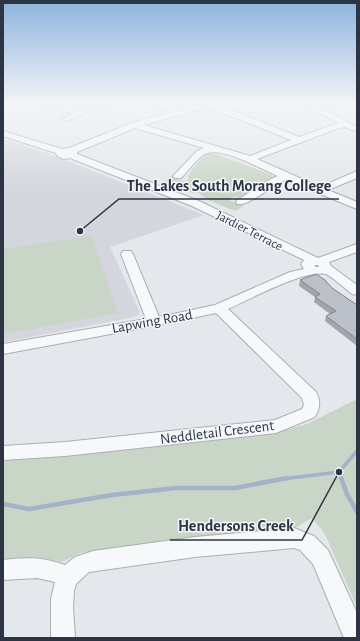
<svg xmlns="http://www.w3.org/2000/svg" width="360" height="641" font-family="'Alegreya Sans',sans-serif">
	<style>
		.built { fill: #d3d6dd }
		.green { fill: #c9d5c6 }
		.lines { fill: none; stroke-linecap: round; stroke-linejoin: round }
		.stream-far1 { stroke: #a2b2c9; stroke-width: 3.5 }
		.stream { stroke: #a2b2c9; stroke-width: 4.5 }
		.minor-casing { stroke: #a9aeb5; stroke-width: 2 }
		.minor { fill: #f7f8fa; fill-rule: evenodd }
		.wall { fill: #a2a5ac }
		.building { fill: #bcc0c8; stroke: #84868c }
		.labels { text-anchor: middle; stroke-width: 3; stroke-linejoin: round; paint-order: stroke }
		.far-street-label { font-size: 13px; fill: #2d3443; stroke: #f4f6f9 }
		.street-label { font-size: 15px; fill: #2d3443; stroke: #f4f6f9 }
		.leader { fill: none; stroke: #2d3443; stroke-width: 1.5 }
		.callout-dot { fill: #2d3443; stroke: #f4f6f9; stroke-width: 1.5 }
		.callout-label { font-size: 16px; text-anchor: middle; font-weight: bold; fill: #2d3443; stroke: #f4f6f9; stroke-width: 3; stroke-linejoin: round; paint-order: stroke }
	</style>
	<rect width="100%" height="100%" fill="#e4e7eb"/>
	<polygon class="built" points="3,139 47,153 204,215 110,247 140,313 135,317 3,342"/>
	<g class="green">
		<polygon points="207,152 210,152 272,175 273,177 239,197 233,197 229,200 244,206 235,211 208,200 199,193 193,193 165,182 170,176 186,182 189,178 187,176"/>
		<polygon points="91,236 118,313 3,334 3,249"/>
		<polygon points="357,399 357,607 325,534 312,518 295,528 80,553 62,562 35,559 3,562 3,460 244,437 278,432 307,424"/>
	</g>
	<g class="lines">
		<g class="stream-far1">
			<polyline points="282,479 339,472"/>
			<polyline points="342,479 339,472 357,451"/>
		</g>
		<g class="stream">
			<polyline points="341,478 347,494 357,512"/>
			<polyline points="3,504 29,509 112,495 176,488 235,488 287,478"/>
		</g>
		<defs>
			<g id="minor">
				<path d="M 37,103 C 53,101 69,112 81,111 C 92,110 99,101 111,103 L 66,121 L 62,119 L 73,114 L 38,105 Z"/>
				<path d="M 153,103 L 161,103 L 179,110 L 205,103 L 216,103 L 216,104 L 299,137 L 338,123 L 303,103 L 312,103 L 357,127 L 357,132 L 345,127 L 336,129 L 257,159 L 320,187 L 357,171 L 357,178 L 328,190 L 357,202 L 357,209 L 286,180 C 274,184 248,207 237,204 L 236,202 L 237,200 L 271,179 L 278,176 C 261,169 218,144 203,155 C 195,161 188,171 181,178 L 175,178 L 173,176 L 175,174 L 197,151 L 204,148 L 135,128 L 77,152 L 77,154 L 199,201 L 318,258 L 357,244 L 357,252 L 329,262 L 331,266 L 357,285 L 357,295 L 352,294 C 348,291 329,274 325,274 C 304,270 250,299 228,309 L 316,392 C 321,401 320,408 315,417 L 276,433 L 65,456 L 3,460 L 3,446 L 65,442 L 275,420 L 302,409 L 304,405 L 302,398 L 216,313 L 154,326 L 3,354 L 3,344 L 146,319 L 121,254 L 123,251 L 131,251 L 133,254 L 159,317 L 215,305 L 290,272 L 304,269 L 301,264 L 304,260 L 192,206 L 70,158 L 64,159 L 57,156 L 56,153 L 3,136 L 3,131 L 62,149 L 69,148 L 132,123 L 171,112 L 153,105 ZM 208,107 L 291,140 L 250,156 L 144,125 ZM 314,265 L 318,265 L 319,267 L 316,267 Z"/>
				<path d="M 294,528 L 314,536 L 328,550 L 357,613 L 357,638 L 344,638 L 313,564 L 300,550 L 294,548 L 195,557 L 89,572 L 76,584 L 74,591 L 73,607 L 75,638 L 51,638 L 51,599 L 55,582 L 37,578 L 3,580 L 3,560 C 25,557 44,557 65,565 L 75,557 L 93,551 L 195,537 Z"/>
			</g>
		</defs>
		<use href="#minor" class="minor-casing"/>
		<use href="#minor" class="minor"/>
	</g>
	<polygon class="wall" points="300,280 332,288 357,305 357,346 325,321 326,316 330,314 314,302 315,297 299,286"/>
	<polygon class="building" points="316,274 325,280 332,288 357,305 357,339 326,316 336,311 315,297 320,294 300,280"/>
	<linearGradient id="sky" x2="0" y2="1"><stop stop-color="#8cb3dc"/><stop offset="0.54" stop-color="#f3f4f6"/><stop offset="1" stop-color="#f3f4f6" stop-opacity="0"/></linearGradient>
	<rect width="360" height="192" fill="url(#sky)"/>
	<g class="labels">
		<g class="far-street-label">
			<text transform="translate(250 230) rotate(27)" y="5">Jardier Terrace</text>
		</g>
		<g class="street-label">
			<text transform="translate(152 321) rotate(-10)" y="5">Lapwing Road</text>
			<text transform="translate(217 432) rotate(-7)" y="5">Neddletail Crescent</text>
		</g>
	</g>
	<path class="leader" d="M80 231L119 199H339M339 472L302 540H170"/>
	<g class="callout-dot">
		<circle cx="80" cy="231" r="4"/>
		<circle cx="339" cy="472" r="4"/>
	</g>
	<g class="callout-label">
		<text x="229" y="191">The Lakes South Morang College</text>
		<text x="236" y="531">Hendersons Creek</text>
	</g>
	<rect width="360" height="641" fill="none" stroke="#2d3443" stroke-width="8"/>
</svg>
